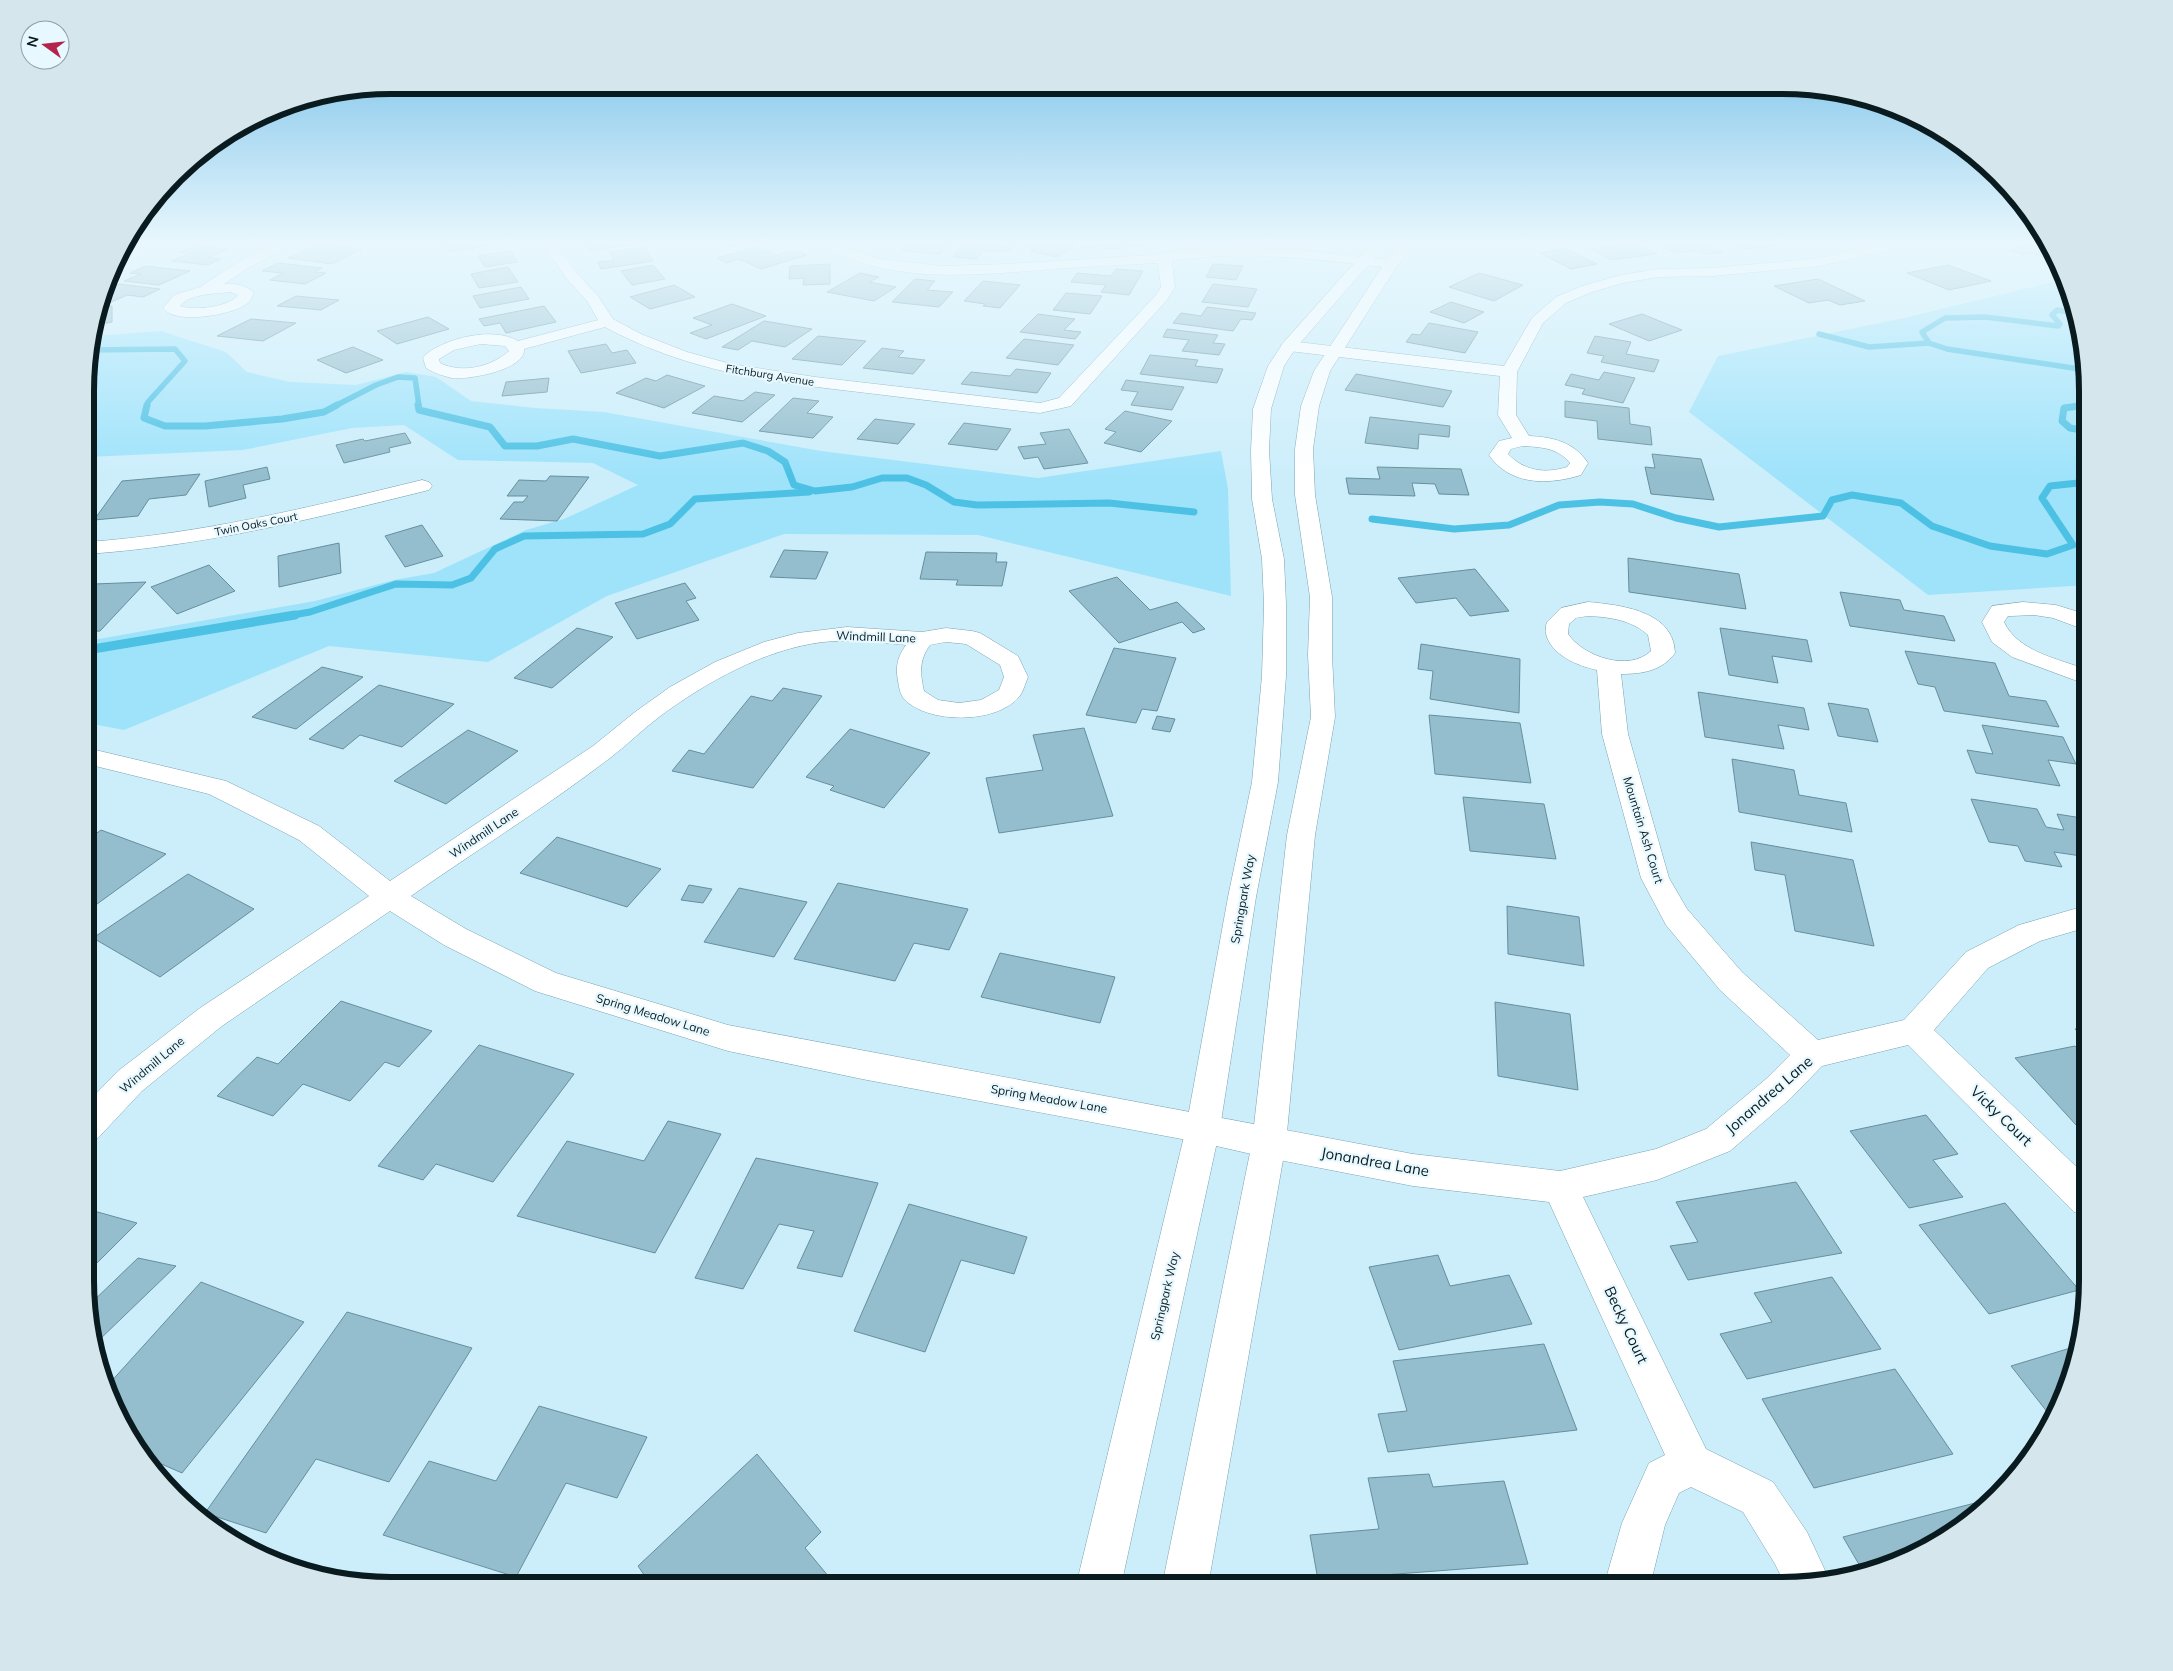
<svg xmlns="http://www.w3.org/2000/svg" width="2173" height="1671" font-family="Mulish,sans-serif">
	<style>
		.green { fill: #9fe3fb }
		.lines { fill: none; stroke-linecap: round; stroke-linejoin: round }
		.stream-far2 { stroke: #4cc1e4; stroke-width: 5.5 }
		.stream-far1 { stroke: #4cc1e4; stroke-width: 7 }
		.stream { stroke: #4cc1e4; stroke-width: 9 }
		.building { fill: #94becd; stroke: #668f9d }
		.minor-casing { stroke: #79a3b1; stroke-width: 1 }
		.tertiary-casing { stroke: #79a3b1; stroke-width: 1 }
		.secondary-casing { stroke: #79a3b1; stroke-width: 1 }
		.minor { fill: #fff; fill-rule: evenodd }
		.tertiary { fill: #fff; fill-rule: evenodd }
		.secondary { fill: #fff; fill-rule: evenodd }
		.labels { text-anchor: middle; stroke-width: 4.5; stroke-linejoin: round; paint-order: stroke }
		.far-street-label { font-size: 11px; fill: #0a1b20; stroke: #e7f8fe }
		.street-label { font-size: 12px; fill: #0a1b20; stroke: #e7f8fe }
		.near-street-label { font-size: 15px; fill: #0a1b20; stroke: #e7f8fe }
		.rim { fill: none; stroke: #0a1b20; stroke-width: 6 }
	</style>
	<rect width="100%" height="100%" fill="#cceefb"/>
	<g class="green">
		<polygon points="2065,279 2082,331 2088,390 2088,585 1928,595 1689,412 1718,356 1900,319"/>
		<polygon points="161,331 226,352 247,372 290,382 356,385 406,372 436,377 471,401 535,408 604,412 821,451 1038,478 1221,451 1228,489 1231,596 978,535 784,534 607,596 488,662 329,646 124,730 87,723 87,641 315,601 394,580 434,573 526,530 564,519 638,485 593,463 458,460 404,425 352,428 243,450 87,457 88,350 93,336"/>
	</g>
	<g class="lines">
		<g class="stream-far2">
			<polyline points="2076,313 2057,310 2052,315 2060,324 2058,326 1985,317 1945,318 1922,332 1929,343 1947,349 2086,370"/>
			<polyline points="1819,334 1869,347 1929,343"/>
			<polyline points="88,350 175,349 185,361 148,402 147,406"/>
			<polyline points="335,406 376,385 398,377 415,378 419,406"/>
			<polyline points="2077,406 2088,405"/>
		</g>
		<g class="stream-far1">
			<polyline points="147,405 144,418 165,426 205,426 282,419 324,412 337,405"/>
			<polyline points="418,405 419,410 490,427 505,446 537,446 573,439 660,456 743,443 768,451 785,462 794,485 815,491 852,487 882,478 907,478 926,485 954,502 977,505 1109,503 1194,512"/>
			<polyline points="2087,405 2064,408 2062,421 2070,428 2088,431"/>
			<polyline points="1372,519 1454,529 1509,525 1559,505 1600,502 1633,504 1676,518 1719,527 1823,516 1832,500 1852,495 1901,503 1932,526 1990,546 2047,554 2073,545 2042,498 2050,486 2088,482"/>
			<polyline points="287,616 310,612 396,584 452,585 471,578 495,549 524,536 643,534 670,524 695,499 809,492"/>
		</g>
		<polyline class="stream" points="87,650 295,615"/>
	</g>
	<g class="building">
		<polygon points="443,242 508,242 449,252"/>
		<polygon points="600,242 634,242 635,244 590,251 586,244"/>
		<polygon points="723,242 760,242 726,247"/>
		<polygon points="910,242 951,242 940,254 901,251"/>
		<polygon points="964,242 1003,242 1000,246 1012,247 1008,252 983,251 977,259 953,257"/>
		<polygon points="1033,242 1045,244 1055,242 1075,247 1056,257 1030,251 1035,249 1025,246"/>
		<polygon points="1079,242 1121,242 1125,248 1104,249 1101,246 1083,248"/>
		<polygon points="1129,242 1152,242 1146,243 1147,245 1131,246"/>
		<polygon points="1678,242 1705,242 1723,253 1705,254 1698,251 1674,253 1659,244"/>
		<polygon points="1729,242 1769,242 1776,246 1742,249"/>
		<polygon points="2015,242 2047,244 2057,256 2047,258 2030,253 2023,255 2009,250 2026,246"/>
		<polygon points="1636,243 1657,254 1611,260 1591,249"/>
		<polygon points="318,244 362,249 332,264 288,258"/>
		<polygon points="195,245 228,249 208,258 221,259 208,265 172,261 191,253 179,252"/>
		<polygon points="645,247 653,261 601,269 598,262 614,260 610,252"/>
		<polygon points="756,247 776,255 795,250 807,255 761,269 739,259 726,263 717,258"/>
		<polygon points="1565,248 1597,264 1571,269 1540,253"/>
		<polygon points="510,251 517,262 485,267 478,256"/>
		<polygon points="278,263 322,268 315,272 326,273 305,284 270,280 283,273 262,271"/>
		<polygon points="830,264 830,284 803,285 804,278 789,279 790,266"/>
		<polygon points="1213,264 1243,266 1236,280 1206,277"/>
		<polygon points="653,265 665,279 632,285 621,271"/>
		<polygon points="1948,265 1991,281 1949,290 1907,273"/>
		<polygon points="145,266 190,271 159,285 124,281 141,274 130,273"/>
		<polygon points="508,267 518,282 479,288 471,274"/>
		<polygon points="1116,269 1143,271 1129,295 1101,292 1106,285 1071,282 1077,273 1111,276"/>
		<polygon points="860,273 879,277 869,282 896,287 874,301 827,292"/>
		<polygon points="1479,273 1523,285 1494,301 1449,287"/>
		<polygon points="915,279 935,281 927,290 953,292 939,307 892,302"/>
		<polygon points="1818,279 1865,301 1840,305 1828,300 1809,303 1774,286"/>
		<polygon points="983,281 1020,285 1000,308 983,306 985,304 964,301"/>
		<polygon points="119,284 160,289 143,297 127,295 107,304 103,304 109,289"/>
		<polygon points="1213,284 1257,289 1248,307 1202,302"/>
		<polygon points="674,285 695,297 650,309 630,297"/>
		<polygon points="521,287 529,299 480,308 473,296"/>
		<polygon points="1066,293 1102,296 1090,314 1053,310"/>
		<polygon points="296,296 339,300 321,310 277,306"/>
		<polygon points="1451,302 1484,312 1464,323 1430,312"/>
		<polygon points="732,304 766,316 706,339 690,333 712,325 693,318"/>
		<polygon points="112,306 112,322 96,325 102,308"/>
		<polygon points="544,306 556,322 506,333 500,323 484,326 479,319"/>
		<polygon points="1207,307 1256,313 1252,320 1241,319 1233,331 1173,323 1181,313 1201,316"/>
		<polygon points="1038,314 1075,319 1064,330 1081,332 1075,339 1020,332"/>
		<polygon points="1642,314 1682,330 1649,341 1609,324"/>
		<polygon points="428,317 449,329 397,344 377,331"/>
		<polygon points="251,319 296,323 263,341 217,336"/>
		<polygon points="764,321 812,329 785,347 752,341 738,350 722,347"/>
		<polygon points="1429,323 1478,332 1465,353 1406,342 1412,334 1420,335"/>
		<polygon points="1167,329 1218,335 1213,343 1225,344 1219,355 1182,351 1189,340 1163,337"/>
		<polygon points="818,336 866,341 842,365 792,359"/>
		<polygon points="1595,336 1631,342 1626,354 1659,360 1654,372 1601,362 1604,356 1587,353"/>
		<polygon points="1024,339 1074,345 1058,365 1006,358"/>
		<polygon points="606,344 612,353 627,350 636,363 581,373 568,351"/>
		<polygon points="353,347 383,360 346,373 317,360"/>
		<polygon points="882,348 904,351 898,357 925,360 913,374 863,368"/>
		<polygon points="1150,355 1198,360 1195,366 1223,369 1217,383 1140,374"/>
		<polygon points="1016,369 1051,373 1037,393 961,384 971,372 1010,376"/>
		<polygon points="1604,372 1635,378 1623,403 1582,394 1585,389 1565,385 1571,374 1599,380"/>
		<polygon points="1356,374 1452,391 1443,407 1345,390"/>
		<polygon points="667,375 705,386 664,408 616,393 646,378 656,381"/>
		<polygon points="549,378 547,392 502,396 506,382"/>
		<polygon points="1126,380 1184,387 1172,410 1131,405 1138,392 1121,390"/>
		<polygon points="755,392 775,395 742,422 692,413 714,396 743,401"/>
		<polygon points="793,398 819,401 807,413 833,417 813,438 759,431"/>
		<polygon points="1565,401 1629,408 1630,424 1650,427 1652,445 1598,439 1597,421 1565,417"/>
		<polygon points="1125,411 1172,421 1141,452 1104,443 1116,432 1105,429"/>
		<polygon points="1370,417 1450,426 1449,437 1419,434 1418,449 1365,443"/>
		<polygon points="875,419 915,424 898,444 857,439"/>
		<polygon points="964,423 1011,429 997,450 948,444"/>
		<polygon points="1069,429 1088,463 1044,469 1038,457 1024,459 1018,447 1046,444 1040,433"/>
		<polygon points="405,433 411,443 389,448 390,452 344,463 336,445 363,439 365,441"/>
		<polygon points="1652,454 1701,459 1714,500 1651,494 1645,467 1655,468"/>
		<polygon points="267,467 270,479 243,485 246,498 209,507 205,481"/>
		<polygon points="1377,467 1461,469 1469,495 1439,494 1435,484 1412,483 1415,496 1349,494 1346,478 1380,479"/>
		<polygon points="200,474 186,495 149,499 138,516 94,520 122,481"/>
		<polygon points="550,476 589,477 557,521 500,519 514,502 523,502 528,496 507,496 519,480 546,481"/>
		<polygon points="422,525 443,556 405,567 385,536"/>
		<polygon points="339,543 341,573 279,587 278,556"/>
		<polygon points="784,550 828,552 816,579 770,577"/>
		<polygon points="926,552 997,553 996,562 1007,562 1002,586 956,585 958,580 920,579"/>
		<polygon points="1628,558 1739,574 1746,609 1629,592"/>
		<polygon points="209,565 235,591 177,614 151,587"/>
		<polygon points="1475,569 1509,611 1470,616 1456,598 1416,603 1398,578"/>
		<polygon points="1117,577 1150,610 1177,602 1205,629 1193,633 1182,622 1119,643 1069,591"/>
		<polygon points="146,582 100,631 87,632 87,591 94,584"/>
		<polygon points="685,583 696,598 686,601 699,620 637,639 615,603"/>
		<polygon points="1840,592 1900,600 1904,610 1944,616 1955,641 1850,626"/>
		<polygon points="577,628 613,637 552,688 514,678"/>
		<polygon points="1720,628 1807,640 1812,662 1772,656 1778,683 1729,675"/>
		<polygon points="1421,644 1520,659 1519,713 1430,699 1433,671 1418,669"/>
		<polygon points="1114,648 1176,658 1157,711 1142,709 1136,723 1086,715"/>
		<polygon points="1905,651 1995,663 2009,696 2046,701 2059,727 1944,711 1935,687 1918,684"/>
		<polygon points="322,667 363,677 296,729 252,717"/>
		<polygon points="379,685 454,704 402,747 360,735 343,749 309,739"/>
		<polygon points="783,688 822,696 753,788 672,771 689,750 704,754 751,696 772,701"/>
		<polygon points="1698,692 1804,708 1809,730 1778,725 1784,749 1705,737"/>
		<polygon points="1828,703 1868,709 1878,742 1838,736"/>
		<polygon points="1429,715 1520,723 1531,783 1435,774"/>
		<polygon points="1157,716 1175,719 1170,732 1152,729"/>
		<polygon points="1982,725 2063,737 2076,764 2048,760 2060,786 1976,773 1967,750 1993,754"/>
		<polygon points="1084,728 1113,816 999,833 986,778 1043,770 1033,735"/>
		<polygon points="850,729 930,753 884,808 830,790 834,786 806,777"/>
		<polygon points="468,730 518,751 446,804 394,781"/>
		<polygon points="1732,759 1794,770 1799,795 1846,803 1852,832 1739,812"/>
		<polygon points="1463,797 1544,804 1556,859 1470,851"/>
		<polygon points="1971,799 2037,809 2046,827 2064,830 2057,814 2088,819 2088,857 2054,852 2062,867 2025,861 2018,846 1989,842"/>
		<polygon points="101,830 166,854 86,912 87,840"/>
		<polygon points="557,837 661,869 627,907 520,873"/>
		<polygon points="1751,842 1853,860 1874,946 1795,931 1785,875 1755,870"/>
		<polygon points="188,874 254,909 160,977 93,938"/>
		<polygon points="838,883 968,909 949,950 914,943 895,981 794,959"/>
		<polygon points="689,885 712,889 703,903 681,900"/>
		<polygon points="739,888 807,902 774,957 704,942"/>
		<polygon points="1507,906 1579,917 1584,966 1508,954"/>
		<polygon points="1000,953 1115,977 1100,1023 981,997"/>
		<polygon points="341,1001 432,1031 399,1067 385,1062 350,1101 303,1084 273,1116 217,1096 257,1057 278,1064"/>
		<polygon points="1495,1002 1570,1014 1578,1090 1498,1076"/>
		<polygon points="2088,1027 2088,1043 2075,1029"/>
		<polygon points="479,1045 574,1074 493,1182 436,1164 423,1180 378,1166"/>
		<polygon points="2075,1046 2088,1059 2087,1137 2015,1058"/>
		<polygon points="1926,1115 1958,1154 1933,1160 1963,1197 1909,1208 1850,1131"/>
		<polygon points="668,1121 721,1134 655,1253 517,1216 567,1141 644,1161"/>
		<polygon points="756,1158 878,1183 842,1277 797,1268 814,1231 779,1224 743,1289 695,1278"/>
		<polygon points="1796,1182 1842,1253 1688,1280 1670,1246 1698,1242 1676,1202"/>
		<polygon points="2005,1203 2079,1290 1989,1314 1919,1225"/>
		<polygon points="909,1204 1027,1237 1014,1274 961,1260 925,1352 854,1331"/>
		<polygon points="94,1211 137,1223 86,1274 86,1219"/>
		<polygon points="1438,1255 1450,1286 1509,1275 1532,1324 1399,1350 1369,1267"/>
		<polygon points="138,1258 176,1266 97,1342 87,1307"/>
		<polygon points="1832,1277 1881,1349 1747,1379 1720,1334 1772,1322 1754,1293"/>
		<polygon points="201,1282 304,1322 182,1473 150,1459 117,1416 108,1385"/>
		<polygon points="347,1312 472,1348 389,1482 316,1459 266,1533 205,1513"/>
		<polygon points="1544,1344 1577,1430 1388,1452 1378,1414 1407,1411 1393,1361"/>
		<polygon points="2077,1346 2065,1397 2052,1418 2011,1366"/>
		<polygon points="1895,1369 1953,1454 1814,1488 1762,1399"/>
		<polygon points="539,1406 647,1437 617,1498 566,1483 516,1577 383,1535 429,1461 496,1481"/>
		<polygon points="757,1454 821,1532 805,1548 829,1577 821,1586 651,1585 638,1566"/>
		<polygon points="1429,1474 1433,1487 1504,1481 1528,1564 1318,1580 1310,1535 1379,1529 1368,1478"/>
		<polygon points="1975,1503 1979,1508 1917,1555 1864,1573 1843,1537"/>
	</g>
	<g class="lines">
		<defs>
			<g id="minor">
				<path d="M 280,242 L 299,242 L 248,268 L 224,284 C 234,283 247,285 254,293 C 252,297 249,303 245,305 C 230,315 175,325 163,308 L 174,295 L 200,287 L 238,262 ZM 231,292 L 238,295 C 229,307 194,311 180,306 C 191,293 215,294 231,292 Z"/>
				<path d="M 541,242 L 555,242 L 577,273 L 598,296 L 613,319 L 641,334 L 687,352 L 731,364 L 815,377 L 1040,403 L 1059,398 L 1156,295 L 1161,287 L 1158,263 C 1128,265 1097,266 1067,268 C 992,273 907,286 836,253 C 830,250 821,248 816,242 L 835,242 L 855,251 L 880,259 L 941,266 L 1006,264 L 1152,255 L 1201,248 L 1229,247 L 1298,250 L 1391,260 L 1398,264 L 1391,268 C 1319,260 1245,249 1172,261 L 1175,287 L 1167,300 L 1071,406 L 1040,413 C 982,407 925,400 867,393 C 773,382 690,373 605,327 L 524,349 C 526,370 468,380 452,378 C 443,376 434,373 426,368 L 423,358 L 425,355 C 446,338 493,326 518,341 L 598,320 L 587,301 L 567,279 ZM 481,344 L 505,346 L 509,351 C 491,367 462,374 440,363 L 439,359 L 454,350 Z"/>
				<path d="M 1889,242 L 1916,242 L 1914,245 L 1820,266 L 1712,276 L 1658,277 L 1623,283 L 1592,292 L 1566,303 L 1543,323 L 1517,372 L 1516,415 L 1529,436 C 1553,437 1574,442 1588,463 L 1581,475 C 1549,485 1510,486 1489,455 L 1499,441 L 1512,438 L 1498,415 L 1500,376 L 1289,351 L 1283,349 L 1281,346 L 1283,343 L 1289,341 L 1504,366 L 1532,318 L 1556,297 L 1582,286 L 1621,275 L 1658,269 L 1712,268 L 1820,258 ZM 1523,446 C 1541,447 1558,448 1570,463 L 1567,467 C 1545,474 1524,471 1508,454 L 1511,449 Z"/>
				<path d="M 422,480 L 429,482 L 432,486 L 429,490 C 316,518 204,546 87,554 L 87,542 C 201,534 311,507 422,480 Z"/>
				<path d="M 1588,602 C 1621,605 1674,611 1675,653 C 1662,671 1642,674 1621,674 L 1628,734 L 1669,878 L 1687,909 L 1742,972 L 1818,1040 L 1904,1020 L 1966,952 L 2019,925 L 2088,905 L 2088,927 L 2040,941 L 1988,968 L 1934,1030 L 2087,1177 L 2087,1216 L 2074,1212 L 1908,1045 L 1822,1066 L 1790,1099 L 1730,1151 L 1657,1180 L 1583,1197 L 1706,1449 L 1773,1482 L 1807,1532 L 1830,1581 L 1786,1586 L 1775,1564 L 1743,1512 L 1691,1487 L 1679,1493 L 1665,1525 L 1651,1582 L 1652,1586 L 1606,1586 L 1605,1582 L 1622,1523 L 1649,1463 L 1665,1455 L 1549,1202 L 1413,1186 L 1269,1158 L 1203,1143 L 862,1079 L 728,1051 L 535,991 L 444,945 L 390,911 L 222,1026 L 142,1091 L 98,1138 L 86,1142 L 86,1104 L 118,1071 L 200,1008 L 369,896 L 299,840 L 209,794 L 87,764 L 87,748 L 226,781 L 319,826 L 390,881 L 593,746 L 635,712 L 670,687 L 715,662 L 764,642 L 798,633 L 847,627 L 922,632 L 946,628 L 972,631 L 980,633 L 1018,656 L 1028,677 C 1025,684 1023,693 1018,698 C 995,724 928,724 904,699 C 900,694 899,687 898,681 C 895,666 898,656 906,645 C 879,642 851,639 823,642 C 765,649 706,682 659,717 C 642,730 627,745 610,758 C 546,807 477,850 411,896 L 466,929 L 556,973 L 728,1025 L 1413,1154 L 1560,1171 L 1656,1149 L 1706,1129 L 1766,1079 L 1790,1055 L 1720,990 L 1666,925 L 1641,878 L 1602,734 L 1597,670 C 1578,666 1551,655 1546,634 C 1545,631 1546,625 1547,622 L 1561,608 ZM 1588,616 C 1609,617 1632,620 1648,635 L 1651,651 C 1629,672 1584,657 1568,634 L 1569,624 L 1576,618 ZM 946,642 L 966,644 L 1000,665 L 1004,677 L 999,690 L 981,700 L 959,703 L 938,700 L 924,691 C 920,673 919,660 930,645 Z"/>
				<path d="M 2023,602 L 2056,605 L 2088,615 L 2088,631 L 2053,618 L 2034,615 L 2011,616 L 2008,616 L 2004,622 C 2018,652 2059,659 2088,670 L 2088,685 L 2012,657 L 1992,642 L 1982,622 L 1992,606 Z"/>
			</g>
			<g id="tertiary">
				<polygon points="1373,242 1388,242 1295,349 1284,366 1271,409 1269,450 1272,499 1284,559 1286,604 1286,676 1278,782 1256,897 1220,1128 1121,1586 1076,1586 1186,1128 1228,897 1252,782 1262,676 1264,604 1262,559 1252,499 1251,450 1253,409 1268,366 1283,343"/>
				<polygon points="1402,242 1417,242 1397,266 1330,371 1319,406 1313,449 1315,495 1332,597 1332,655 1335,717 1315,835 1286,1143 1208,1586 1162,1586 1252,1143 1287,835 1311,717 1308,655 1310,597 1295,495 1295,449 1301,406 1314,371 1384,264"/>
			</g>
			<polygon id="secondary" points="139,242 158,242 156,245 119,259 122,249"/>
		</defs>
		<use href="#minor" class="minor-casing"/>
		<use href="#tertiary" class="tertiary-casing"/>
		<use href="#secondary" class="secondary-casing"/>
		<use href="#minor" class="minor"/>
		<use href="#tertiary" class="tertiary"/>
		<use href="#secondary" class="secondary"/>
	</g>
	<linearGradient id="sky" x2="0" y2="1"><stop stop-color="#69b9e6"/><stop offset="0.51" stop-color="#e8f7fd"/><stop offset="1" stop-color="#e8f7fd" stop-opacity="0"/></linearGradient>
	<rect width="2173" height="476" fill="url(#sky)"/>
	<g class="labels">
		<g class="far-street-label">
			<text transform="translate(770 375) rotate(9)" y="4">Fitchburg Avenue</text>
			<text transform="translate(256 524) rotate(-11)" y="4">Twin Oaks Court</text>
		</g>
		<g class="street-label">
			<text transform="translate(876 637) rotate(2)" y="4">Windmill Lane</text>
			<text transform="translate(1643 830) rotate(73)" y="4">Mountain Ash Court</text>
			<text transform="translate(484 833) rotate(-34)" y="4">Windmill Lane</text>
			<text transform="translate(1243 899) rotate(-80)" y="4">Springpark Way</text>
			<text transform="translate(653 1015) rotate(17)" y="4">Spring Meadow Lane</text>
			<text transform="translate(152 1065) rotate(-40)" y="4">Windmill Lane</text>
			<text transform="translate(1049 1099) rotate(10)" y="4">Spring Meadow Lane</text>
			<text transform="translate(1165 1296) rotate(-77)" y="4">Springpark Way</text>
		</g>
		<g class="near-street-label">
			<text transform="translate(1769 1095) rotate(-41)" y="5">Jonandrea Lane</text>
			<text transform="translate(2001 1116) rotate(44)" y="5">Vicky Court</text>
			<text transform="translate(1375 1162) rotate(10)" y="5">Jonandrea Lane</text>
			<text transform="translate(1626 1325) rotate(65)" y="5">Becky Court</text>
		</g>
	</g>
	<path d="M0 0H2173V1671H0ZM391 94H1782A297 297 0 0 1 2079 391V1280A297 297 0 0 1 1782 1577H391A297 297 0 0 1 94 1280V391A297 297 0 0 1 391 94Z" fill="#d5e6ec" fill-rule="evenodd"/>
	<path class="rim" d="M391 94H1782A297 297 0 0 1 2079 391V1280A297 297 0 0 1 1782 1577H391A297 297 0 0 1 94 1280V391A297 297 0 0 1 391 94Z"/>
	<g transform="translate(45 45) rotate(285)"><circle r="24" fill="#e7f8fe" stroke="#8fa0a5"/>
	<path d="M0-4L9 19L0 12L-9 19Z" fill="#b4234a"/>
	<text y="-8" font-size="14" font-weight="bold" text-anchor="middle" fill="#0a1b20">N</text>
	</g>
</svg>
